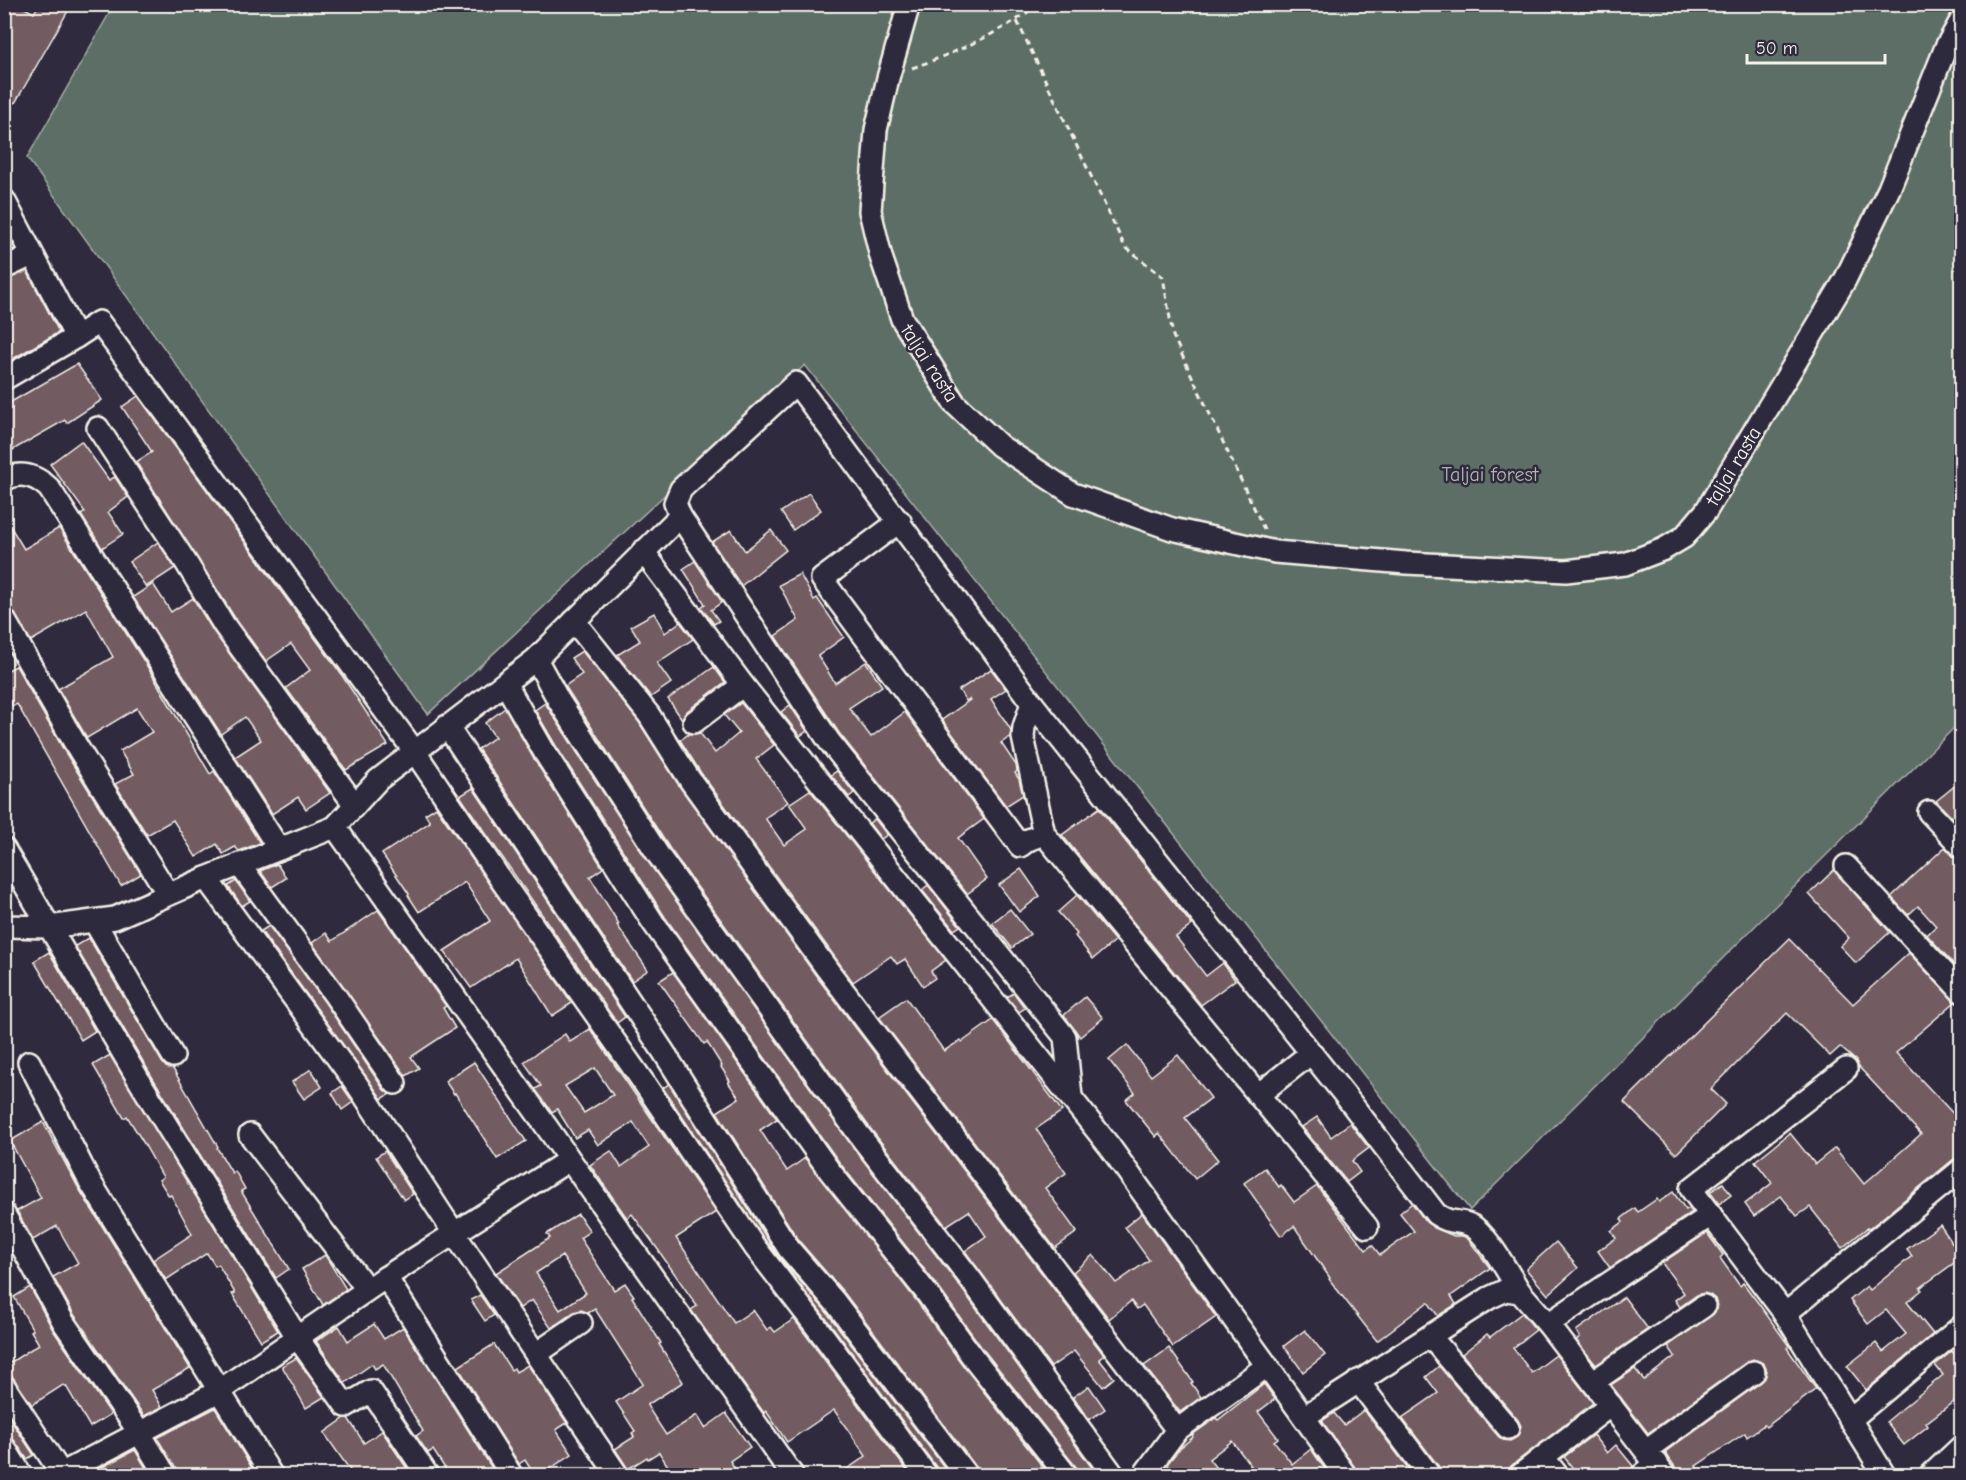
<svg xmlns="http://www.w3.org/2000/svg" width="1966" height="1480" font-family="'Comic Neue',sans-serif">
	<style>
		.green { fill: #5c6e66; stroke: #a8b0a7; stroke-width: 1.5 }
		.building { fill: #725b62; stroke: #f4f1e8; stroke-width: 1.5; fill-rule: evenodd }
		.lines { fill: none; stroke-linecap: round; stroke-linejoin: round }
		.street-casing { stroke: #f4f1e8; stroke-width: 26 }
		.path { stroke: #f4f1e8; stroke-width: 3; stroke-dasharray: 6 4.5; stroke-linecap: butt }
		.street { stroke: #2f2a3d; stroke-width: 21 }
		.labels { text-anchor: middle; stroke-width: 5; stroke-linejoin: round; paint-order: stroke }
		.street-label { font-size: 20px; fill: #f4f1e8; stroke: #2f2a3d }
		.park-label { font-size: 20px; fill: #b0b6ae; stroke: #2f2a3d }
	</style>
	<rect width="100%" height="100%" fill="#2f2a3d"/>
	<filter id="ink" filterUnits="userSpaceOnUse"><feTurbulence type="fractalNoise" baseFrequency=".0167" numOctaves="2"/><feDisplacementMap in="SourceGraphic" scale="12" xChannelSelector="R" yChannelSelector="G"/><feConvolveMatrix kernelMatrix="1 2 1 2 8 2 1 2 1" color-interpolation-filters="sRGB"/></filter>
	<g filter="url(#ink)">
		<polygon class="green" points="114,5 1961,5 1961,721 1470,1210 805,365 428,714 27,158"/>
		<g class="building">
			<polygon points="4,4 17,4 34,13 39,4 72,4 15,103 4,97"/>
			<polygon points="4,228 15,249 4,254"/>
			<polygon points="27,271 59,332 4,364 4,280"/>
			<polygon points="77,364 102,400 67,423 65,420 4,455 4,406"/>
			<polygon points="138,396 339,671 388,745 346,770 286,688 310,670 291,644 266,661 235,618 136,462 152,452 122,407"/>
			<polygon points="81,441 109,480 115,477 128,497 108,512 123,534 102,548 81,515 85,512 50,464"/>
			<polygon points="809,493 821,510 793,530 781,512"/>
			<polygon points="4,516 24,549 59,528 147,666 210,774 214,771 260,843 239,851 235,847 223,854 217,844 196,857 173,820 147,835 115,784 134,774 120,751 152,732 137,708 87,738 58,689 113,657 86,609 31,641 4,598"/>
			<polygon points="731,530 745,551 771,530 786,550 741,586 712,542"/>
			<polygon points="158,542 175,568 146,587 129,562"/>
			<polygon points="695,561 722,602 711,610 719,621 714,624 701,607 705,604 683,569"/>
			<polygon points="800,574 814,600 817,598 844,637 818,656 835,683 866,662 882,686 849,708 871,737 905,712 984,819 958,838 987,879 967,894 839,733 775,636 798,620 779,585"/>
			<polygon points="153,584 171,612 193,598 214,632 330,793 306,809 298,797 272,814 235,757 261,740 245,717 221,734 133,597"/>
			<polygon points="654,613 665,633 680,622 693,639 657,663 671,683 651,697 617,655 640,641 631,626"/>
			<polygon points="582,651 639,722 680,787 817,977 1104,1355 1099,1359 1114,1378 1103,1387 1074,1351 1051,1367 965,1251 986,1236 969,1211 946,1226 870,1128 670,849 565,686 582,674 571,658"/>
			<polygon points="16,666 65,752 141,874 121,886 17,704 13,706 4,691 4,672"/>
			<polygon points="714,667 725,682 686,712 682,719 668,699"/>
			<polygon points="991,669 1006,689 991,699 1011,730 1010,737 1001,743 1016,765 1017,771 1015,773 1019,779 1023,795 1006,806 942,720 970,700 969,699 966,701 959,690"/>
			<polygon points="545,703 649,863 850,1143 959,1285 1098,1476 1080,1476 1077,1468 982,1348 936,1284 839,1162 665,917 556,746 535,710"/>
			<polygon points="741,703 774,745 756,759 788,802 765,818 784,845 807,829 789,804 810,790 946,960 931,971 935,978 923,986 905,959 897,964 891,956 853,982 701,773 680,740 689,734 700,733 715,753 739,733 724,715"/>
			<polygon points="790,705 807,731 800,736 781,712"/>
			<polygon points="505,708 534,759 603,868 590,877 619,924 617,925 648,970 632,981 478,749 495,737 485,723"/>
			<polygon points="837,771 854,793 849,797 831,775"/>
			<polygon points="1962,780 1962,828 1936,801"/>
			<polygon points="473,788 625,1017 617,1023 460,796"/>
			<polygon points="436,807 572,1003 552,1016 516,958 471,988 444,951 490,921 465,882 419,912 408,895 409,894 382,854 430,822 425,814"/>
			<polygon points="1099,808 1192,925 1176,937 1206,976 1223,963 1235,980 1201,1005 1062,835"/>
			<polygon points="875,819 887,835 881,839 869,823"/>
			<polygon points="1945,847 1953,856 1962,859 1962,973 1927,935 1936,926 1918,906 1908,915 1891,897"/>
			<polygon points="277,864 286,878 272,887 260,871"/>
			<polygon points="1021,869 1040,896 1019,912 999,885"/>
			<polygon points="1834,870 1890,932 1856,963 1840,946 1849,938 1809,894"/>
			<polygon points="236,881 250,901 242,906 228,886"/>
			<polygon points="928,885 960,926 954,930 922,890"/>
			<polygon points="1077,895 1115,941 1093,959 1075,936 1077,934 1058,912"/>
			<polygon points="1010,909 1030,934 1012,948 992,923"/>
			<polygon points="378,910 446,1006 443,1008 455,1028 411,1057 419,1068 406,1076 312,943 326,933 332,941"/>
			<polygon points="269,926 324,1001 384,1090 390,1094 382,1099 261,931"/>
			<polygon points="89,938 162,1062 166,1067 173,1069 218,1147 217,1148 232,1173 235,1171 245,1189 241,1191 289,1269 276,1278 151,1075 75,946"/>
			<polygon points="1789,939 1853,1004 1909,953 1955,1002 1896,1053 1962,1123 1962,1156 1954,1159 1869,1229 1867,1228 1842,1248 1810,1207 1797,1216 1781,1196 1754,1216 1745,1204 1772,1183 1755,1161 1790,1133 1815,1164 1835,1148 1864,1184 1921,1134 1858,1066 1856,1061 1840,1047 1830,1056 1787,1013 1711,1089 1726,1104 1676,1154 1624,1102"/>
			<polygon points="49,952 95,1031 81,1040 34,961"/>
			<polygon points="673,972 777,1119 760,1130 787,1171 805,1158 916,1300 962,1364 1050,1476 980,1476 977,1468 845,1294 799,1241 717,1112 739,1098 728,1082 730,1081 721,1067 722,1066 707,1042 704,1044 659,981"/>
			<polygon points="1014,993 1025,1008 1019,1012 1007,997"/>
			<polygon points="1085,997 1103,1018 1080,1037 1064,1015"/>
			<polygon points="906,998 944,1051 961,1040 962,1042 993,1020 1062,1111 1036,1129 1066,1173 1045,1188 1077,1232 1055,1248 879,1017"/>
			<path d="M 590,1029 L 716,1212 L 676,1238 L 734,1323 L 753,1310 L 767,1330 L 771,1327 L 775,1332 L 794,1319 L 911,1476 L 837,1476 L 866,1456 L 834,1410 L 787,1442 L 766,1411 L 764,1413 L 691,1310 L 697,1306 L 654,1244 L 632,1214 L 627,1218 L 590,1165 L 611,1151 L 621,1167 L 649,1147 L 633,1122 L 598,1145 L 588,1130 L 575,1138 L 557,1109 L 552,1112 L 535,1089 L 541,1086 L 524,1062 L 565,1034 L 570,1042 ZM 595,1068 L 613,1095 L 584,1113 L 565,1086 Z"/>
			<polygon points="1127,1045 1151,1076 1178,1055 1211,1098 1185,1118 1218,1160 1195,1179 1159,1133 1156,1137 1126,1100 1135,1093 1109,1060"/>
			<polygon points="110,1055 278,1331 261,1341 232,1294 235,1293 218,1264 215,1266 207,1253 166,1280 153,1260 192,1234 171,1195 169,1196 159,1180 163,1177 143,1142 127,1116 124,1118 93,1065"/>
			<polygon points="474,1062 526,1141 497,1159 455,1093 454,1094 445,1081"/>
			<polygon points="311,1069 322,1087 304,1099 292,1082"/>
			<polygon points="669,1084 778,1256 825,1310 951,1476 940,1476 937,1468 835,1330 764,1239 663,1088"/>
			<polygon points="342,1086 353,1102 342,1110 332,1093"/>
			<polygon points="1317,1117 1331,1137 1350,1123 1369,1148 1352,1161 1360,1172 1347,1182 1302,1127"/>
			<polygon points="43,1122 78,1187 190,1368 152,1390 162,1407 144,1416 75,1316 53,1277 78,1263 57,1226 33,1240 17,1211 41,1198 10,1141"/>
			<polygon points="385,1151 413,1194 404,1200 376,1157"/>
			<polygon points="1265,1168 1279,1187 1281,1185 1294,1202 1317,1186 1366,1250 1372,1245 1380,1255 1414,1231 1400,1213 1412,1203 1426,1222 1435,1228 1454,1236 1463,1236 1469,1240 1490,1268 1451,1296 1456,1304 1452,1307 1438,1316 1428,1302 1377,1341 1329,1279 1330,1278 1294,1226 1281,1236 1244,1183"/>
			<polygon points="1723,1183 1731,1195 1719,1204 1710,1192"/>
			<polygon points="1673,1192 1686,1210 1689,1208 1692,1212 1610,1268 1598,1251 1616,1238 1611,1231 1623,1222 1621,1219 1635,1208 1638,1212 1657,1199 1659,1202"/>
			<polygon points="1142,1213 1216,1317 1173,1347 1143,1305 1137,1309 1131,1301 1109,1319 1073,1272 1093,1255 1116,1283 1149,1260 1125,1227"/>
			<path d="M 578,1214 L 590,1231 L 580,1238 L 614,1290 L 625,1283 L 634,1296 L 632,1297 L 661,1343 L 659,1344 L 683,1382 L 647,1405 L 649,1409 L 666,1435 L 697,1415 L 705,1428 L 726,1413 L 750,1447 L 730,1461 L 740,1476 L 674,1476 L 659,1452 L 648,1459 L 647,1457 L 628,1469 L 615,1449 L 634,1437 L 632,1433 L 635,1431 L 616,1402 L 643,1384 L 595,1309 L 588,1313 L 581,1310 L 574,1312 L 551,1328 L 532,1300 L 520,1308 L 496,1273 L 550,1238 L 547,1234 ZM 562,1256 L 586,1293 L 560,1310 L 536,1273 Z"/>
			<polygon points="1940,1225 1962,1257 1920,1288 1922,1290 1907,1302 1933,1334 1866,1390 1847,1366 1876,1343 1883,1352 1906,1334 1886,1310 1868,1324 1850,1300 1867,1286 1870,1290 1912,1256 1907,1249"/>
			<polygon points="1707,1233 1723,1255 1720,1258 1740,1286 1743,1283 1759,1304 1789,1346 1787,1348 1816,1389 1766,1427 1764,1425 1747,1437 1745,1433 1696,1466 1698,1470 1689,1476 1681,1476 1665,1452 1761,1382 1765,1378 1767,1371 1764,1364 1753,1359 1747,1362 1648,1433 1611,1385 1635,1369 1644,1380 1675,1356 1668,1346 1715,1312 1717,1306 1715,1299 1710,1295 1704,1293 1697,1295 1680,1307 1675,1300 1684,1293 1662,1263"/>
			<polygon points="1556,1242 1578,1268 1548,1295 1526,1269"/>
			<polygon points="325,1255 346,1289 323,1305 302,1269"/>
			<polygon points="30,1287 53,1330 111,1414 90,1427 66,1386 63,1385 32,1405 5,1366 39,1344 31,1331 33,1330 14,1297"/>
			<polygon points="480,1295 494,1315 485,1321 471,1300"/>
			<polygon points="1624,1297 1648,1329 1596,1365 1576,1340 1580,1337 1576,1331"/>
			<polygon points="1522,1313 1536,1330 1513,1348 1532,1373 1556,1355 1593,1403 1511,1466 1507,1476 1443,1476 1440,1468 1402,1418 1438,1393 1426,1377 1439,1366 1498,1436 1503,1440 1510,1441 1517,1437 1521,1426 1518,1420 1462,1354 1487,1334 1490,1337"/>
			<polygon points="374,1324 384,1339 403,1327 497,1476 450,1476 433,1450 428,1453 416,1436 423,1431 383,1364 375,1369 372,1364 345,1383 316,1341 339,1326 348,1341"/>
			<polygon points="1305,1330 1325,1355 1303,1372 1284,1346"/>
			<polygon points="494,1344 511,1370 514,1368 516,1372 528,1365 567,1423 556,1430 572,1454 539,1476 535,1476 525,1460 519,1464 458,1367"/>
			<polygon points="1169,1348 1193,1382 1191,1383 1201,1397 1180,1412 1144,1366"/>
			<polygon points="1952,1351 1962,1364 1962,1395 1926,1423 1928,1426 1904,1445 1886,1422 1943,1375 1935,1365"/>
			<polygon points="296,1358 324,1397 306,1408 282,1366"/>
			<polygon points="1264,1384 1275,1399 1258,1412 1278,1438 1274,1441 1292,1464 1311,1449 1327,1472 1322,1476 1239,1476 1251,1466 1232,1441 1209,1459 1222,1476 1176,1476 1167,1464 1180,1448 1193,1437 1192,1435 1216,1418 1218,1420"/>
			<polygon points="1089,1386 1105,1409 1089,1420 1073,1397"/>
			<polygon points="215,1408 257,1476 179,1476 157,1438"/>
			<polygon points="4,1410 34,1455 27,1459 14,1440 4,1434"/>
			<polygon points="1364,1410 1414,1476 1359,1476 1356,1469 1322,1421 1334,1413 1344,1425"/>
			<polygon points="345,1418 348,1418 364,1443 382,1431 412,1476 354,1476 324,1433"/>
			<polygon points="1593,1435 1607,1453 1616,1445 1633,1466 1629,1476 1579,1476 1564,1457"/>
			<polygon points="135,1450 151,1476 85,1476"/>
		</g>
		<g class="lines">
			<defs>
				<g id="street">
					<polyline points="909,4 888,78 876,130 870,211 881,257 902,319 955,404 1000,446 1073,494 1172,529 1275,552 1406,563 1566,571 1625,564 1664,549 1684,537 1706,511 1845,280 1889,189 1946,47 1962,19"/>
					<polyline points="4,200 76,337 99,322 415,752 501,880 644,1083 754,1246 825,1338 927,1476"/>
					<polyline points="4,268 32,255"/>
					<polyline points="4,379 76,337"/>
					<polyline points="98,428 187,564 224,625 355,805"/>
					<path d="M 4,480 C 20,470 36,476 49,488 L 279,849"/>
					<path d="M 680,516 L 675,503 L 681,489 L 796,383 L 1032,703 L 1347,1098 L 1436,1214 C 1451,1225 1459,1219 1472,1226 C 1487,1234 1510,1276 1520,1292"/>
					<polyline points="900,521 822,579 1020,846 1028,840 1044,834"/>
					<polyline points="643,551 743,685 1110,1147 1346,1476"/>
					<polyline points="4,619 76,745 168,894"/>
					<polyline points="574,621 649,715 690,780 827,969 1177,1430"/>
					<polyline points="536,659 559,701 659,856 860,1136 969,1277 1114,1476"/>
					<polyline points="505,683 545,753 654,924 829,1170 926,1292 972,1356 1067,1476"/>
					<polyline points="1032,703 1024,727 1023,737 1044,834 1367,1227"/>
					<polyline points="694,722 743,685"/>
					<polyline points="447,726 663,1051 789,1249 835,1302 967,1476"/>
					<polyline points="1929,812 1962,847"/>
					<polyline points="335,827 793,1476"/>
					<polyline points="4,849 140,1082 297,1337 346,1406 371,1391 428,1476"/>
					<polyline points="239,864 334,994 395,1083"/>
					<polyline points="1846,866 1962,992"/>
					<polyline points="206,878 358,1086 454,1233 618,1476"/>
					<polyline points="94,921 173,1056"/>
					<polyline points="4,926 49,927 115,918 206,878 335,827 378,780 536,659 680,516 829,741 1065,1037 1071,1097"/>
					<polyline points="29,1062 89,1180 272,1476"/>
					<polyline points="1846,1069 1691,1189 1785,1314 1885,1476"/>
					<polyline points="1258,1095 1311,1053"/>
					<polyline points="250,1135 367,1289"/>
					<polyline points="4,1214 64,1323 139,1432 166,1476"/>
					<polyline points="386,1277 512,1476"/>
					<polyline points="1785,1314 1962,1169"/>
					<polyline points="1548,1324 1711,1215"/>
					<polyline points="1430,1336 1508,1428"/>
					<polyline points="536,1354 581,1323"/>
					<polyline points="1358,1381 1430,1476"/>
					<polyline points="1593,1382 1704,1306"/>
					<polyline points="4,1386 61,1473"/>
					<polyline points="1304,1417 1489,1298 1506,1290 1520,1292 1548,1324 1665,1476"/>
					<polyline points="1850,1420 1962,1326"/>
					<polyline points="4,1447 22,1476"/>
					<polyline points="1646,1450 1754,1372"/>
					<polyline points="1543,1457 1611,1405"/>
					<polyline points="57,1476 219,1391 386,1277 569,1160"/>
					<polyline points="1143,1476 1177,1430 1267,1366"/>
					<polyline points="1519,1476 1543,1457 1558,1476"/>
					<polyline points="1641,1476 1657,1463"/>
					<polyline points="1930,1476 1962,1446"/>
				</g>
			</defs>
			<use href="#street" class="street-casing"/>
			<g class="path">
				<polyline points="1017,21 1125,247 1163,277 1173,336 1265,531"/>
				<path d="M 912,68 C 957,52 1001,33 1039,4"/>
			</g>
			<use href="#street" class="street"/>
		</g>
	</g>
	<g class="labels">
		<g class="street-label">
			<text transform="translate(930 363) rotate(57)" y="7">taljai rasta</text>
			<text transform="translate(1733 466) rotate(-59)" y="7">taljai rasta</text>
		</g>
		<g class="park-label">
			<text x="1490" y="481">Taljai forest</text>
		</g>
	</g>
	<rect width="1966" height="1480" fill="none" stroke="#2f2a3d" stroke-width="24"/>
	<rect x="12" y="12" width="1942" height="1456" fill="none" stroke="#f4f1e8" stroke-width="2" filter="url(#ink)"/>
	<path d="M1747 54v9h138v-9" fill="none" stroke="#f4f1e8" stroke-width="3"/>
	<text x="1756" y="54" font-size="18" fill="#f4f1e8" stroke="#2f2a3d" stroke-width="4.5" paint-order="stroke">50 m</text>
</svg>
